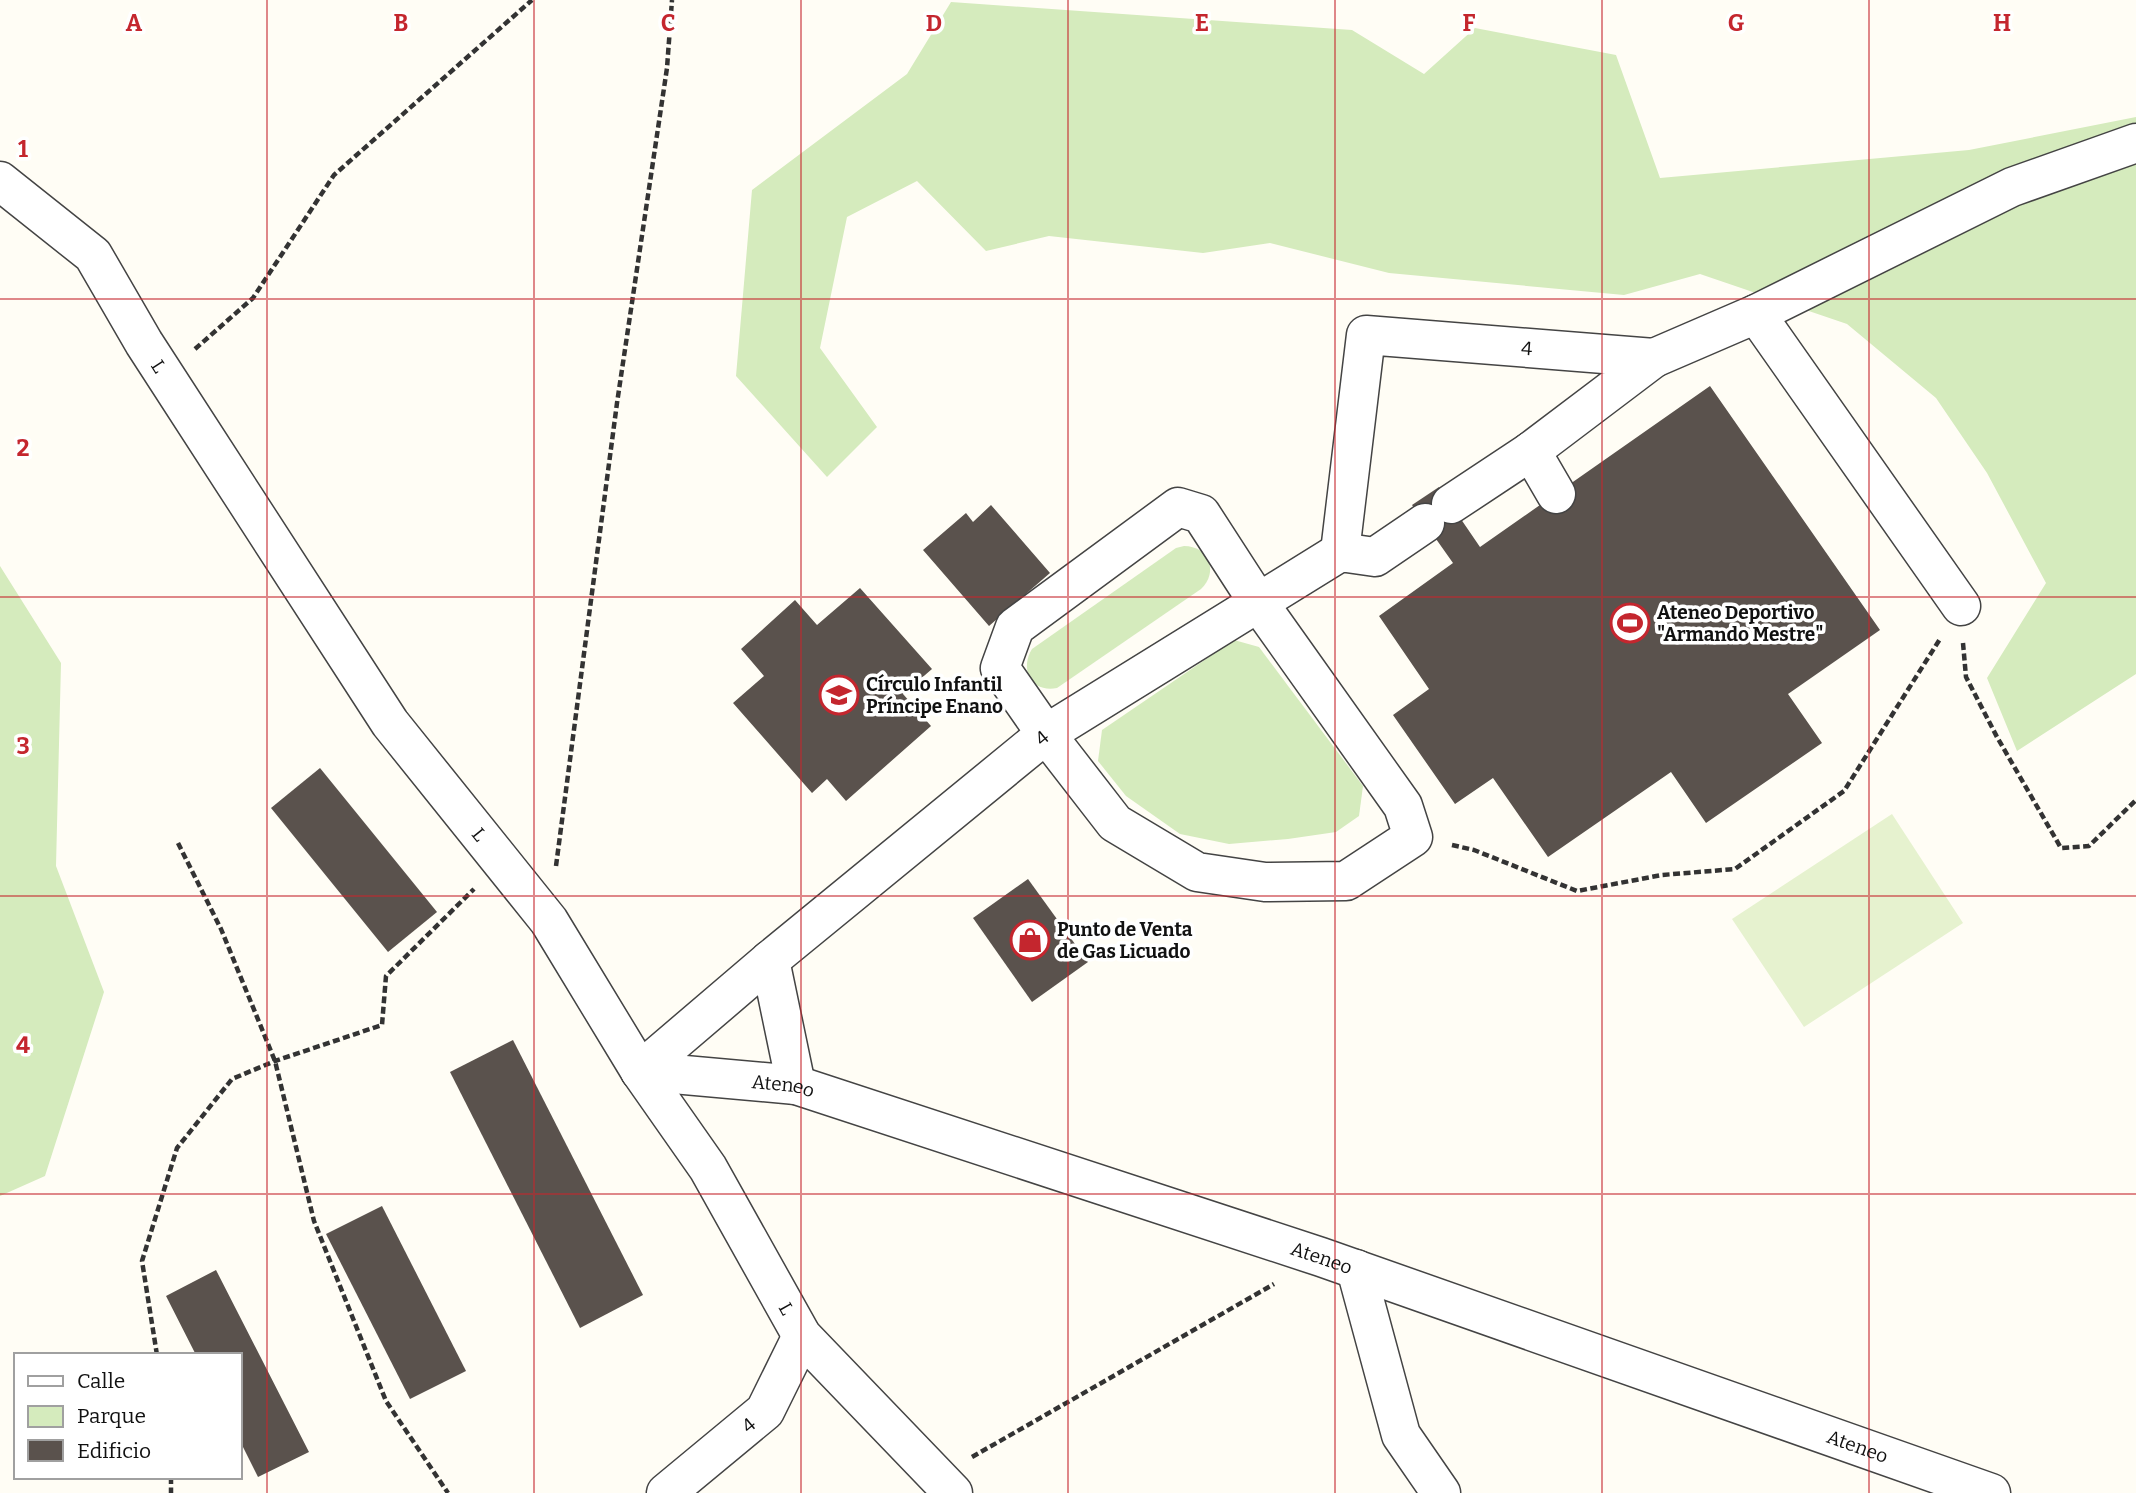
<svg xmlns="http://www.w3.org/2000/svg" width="2136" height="1493" font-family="Bitter,serif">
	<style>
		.green { fill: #d5ebbd }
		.pitch { fill: #e6f2cf }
		.building { fill: #5a524d }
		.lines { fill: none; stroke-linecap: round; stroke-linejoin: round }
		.minor-casing { stroke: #444; stroke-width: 41 }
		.path { stroke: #333; stroke-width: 4.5; stroke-dasharray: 7 3.5; stroke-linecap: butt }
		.minor { stroke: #fff; stroke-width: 38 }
		.grid { fill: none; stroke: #c4262e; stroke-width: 2; stroke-opacity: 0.55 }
		.labels { text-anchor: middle; stroke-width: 7; stroke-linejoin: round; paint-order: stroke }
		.street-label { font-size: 19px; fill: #111; stroke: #fff }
		.poi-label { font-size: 19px; font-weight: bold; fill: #111; stroke: #fff; text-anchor: start }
		.grid-label { font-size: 23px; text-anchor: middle; font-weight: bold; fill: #c4262e; stroke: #fff; stroke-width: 7; stroke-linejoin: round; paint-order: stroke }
	</style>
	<rect width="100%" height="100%" fill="#fffdf5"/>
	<g class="green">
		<polygon points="951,2 1352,30 1424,74 1475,28 1616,55 1660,178 1969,150 2136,117 2136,674 2017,751 1987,678 2046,583 1987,473 1936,398 1847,324 1700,274 1624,295 1389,273 1270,243 1203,253 1049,236 986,251 917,181 847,217 820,348 877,427 827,477 736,376 752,190 907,74"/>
		<path d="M 1184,546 C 1209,546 1219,572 1201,589 L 1057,688 C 1032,693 1019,670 1032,649 L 1176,548 Z"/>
		<polygon points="0,566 61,663 56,866 104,992 45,1176 0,1196"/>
		<polygon points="1234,640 1259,647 1363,786 1359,816 1336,832 1288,839 1229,844 1180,834 1126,796 1098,761 1102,730"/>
	</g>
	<polygon class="pitch" points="1892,814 1963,923 1804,1027 1732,919"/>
	<g class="building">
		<polygon points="1710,386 1880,630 1788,694 1822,743 1706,823 1671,772 1548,857 1493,778 1455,804 1393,715 1429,689 1379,616 1453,563 1412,505 1439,487 1480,547"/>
		<polygon points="991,505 1050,573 989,626 923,550 966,513 973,522"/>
		<polygon points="860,588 932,669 903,694 931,726 846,801 827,779 812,793 733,703 764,676 741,649 795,600 817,625"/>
		<polygon points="320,768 437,912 388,952 271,808"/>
		<polygon points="1028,879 1088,962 1032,1002 973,918"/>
		<polygon points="513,1040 643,1295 580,1328 450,1072"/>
		<polygon points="382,1206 466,1371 410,1399 326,1234"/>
		<polygon points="216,1270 309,1452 258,1477 240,1441 240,1355 196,1355 166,1296"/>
	</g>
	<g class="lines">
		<defs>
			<g id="minor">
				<path id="s1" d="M 0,181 L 93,255 L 144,343 L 390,723 L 549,921 L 640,1071 L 708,1168 L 802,1336 L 953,1493"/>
				<polyline points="1756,314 1961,606"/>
				<polyline points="1654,358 1756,314 2012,187 2136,143"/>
				<polyline points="1531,451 1556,494"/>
				<polygon points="1178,507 1201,514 1258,602 1403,806 1413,837 1346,881 1265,882 1197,872 1115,823 1046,734 1000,668 1015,627"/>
				<path id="s2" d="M 1340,552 L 1366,335 L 1654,358 L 1531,451 L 1451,504"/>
				<polyline points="770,960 796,1085"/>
				<path id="s3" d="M 640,1071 L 796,1085 L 1321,1257 L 1991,1493"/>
				<path id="s4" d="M 640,1071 L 770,960 L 1046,734 L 1340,552 L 1375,557 L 1425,523"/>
				<polyline points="1356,1269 1401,1435 1441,1493"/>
				<path id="s5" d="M 666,1493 L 765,1411 L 802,1336"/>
			</g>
		</defs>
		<use href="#minor" class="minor-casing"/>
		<g class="path">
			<polyline points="195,349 253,298 334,175 532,0"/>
			<polyline points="1963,643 1966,677 1997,737 2061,848 2089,846 2136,800"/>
			<polyline points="178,843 221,929 275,1061 314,1221 386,1401 448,1493"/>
			<polyline points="1452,845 1474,850 1577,891 1662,875 1735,869 1844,791 1940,639"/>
			<polyline points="556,866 617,403 667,68 672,0"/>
			<polyline points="157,1355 142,1261 177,1148 232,1079 275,1061 382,1025 386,976 474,889"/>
			<polyline points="972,1457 1274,1284"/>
			<polyline points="171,1477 171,1493"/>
		</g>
		<use href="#minor" class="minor"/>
	</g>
	<path class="grid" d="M 267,0 L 267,1493M 534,0 L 534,1493M 801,0 L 801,1493M 1068,0 L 1068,1493M 1335,0 L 1335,1493M 1602,0 L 1602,1493M 1869,0 L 1869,1493M 0,299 L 2136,299M 0,597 L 2136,597M 0,896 L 2136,896M 0,1194 L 2136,1194"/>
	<defs>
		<symbol id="stadium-ring" viewBox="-11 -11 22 22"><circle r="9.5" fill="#fff" stroke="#c4262e" stroke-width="1.5"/><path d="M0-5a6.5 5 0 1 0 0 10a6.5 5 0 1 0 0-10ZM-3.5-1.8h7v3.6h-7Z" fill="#c4262e"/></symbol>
		<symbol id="school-ring" viewBox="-11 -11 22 22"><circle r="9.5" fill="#fff" stroke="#c4262e" stroke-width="1.5"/><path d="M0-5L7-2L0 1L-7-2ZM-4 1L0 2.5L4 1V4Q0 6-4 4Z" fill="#c4262e"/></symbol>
		<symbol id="shop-ring" viewBox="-11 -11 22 22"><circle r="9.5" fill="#fff" stroke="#c4262e" stroke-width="1.5"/><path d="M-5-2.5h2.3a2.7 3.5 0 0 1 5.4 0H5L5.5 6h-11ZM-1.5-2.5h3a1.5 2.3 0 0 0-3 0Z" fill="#c4262e"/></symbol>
	</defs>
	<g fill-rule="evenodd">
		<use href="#stadium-ring" x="1608" y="601" width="44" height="44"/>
		<use href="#school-ring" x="817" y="673" width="44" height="44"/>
		<use href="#shop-ring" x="1008" y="918" width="44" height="44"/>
	</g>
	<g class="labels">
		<g class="street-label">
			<text dy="7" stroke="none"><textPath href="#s2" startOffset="380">4</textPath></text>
			<text dy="7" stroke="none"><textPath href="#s1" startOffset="248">L</textPath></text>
			<text dy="7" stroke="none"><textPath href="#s4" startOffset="522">4</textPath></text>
			<text dy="7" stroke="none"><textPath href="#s1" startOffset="816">L</textPath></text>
			<text dy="7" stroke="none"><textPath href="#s3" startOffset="144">Ateneo</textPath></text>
			<text dy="7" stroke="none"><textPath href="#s3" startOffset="710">Ateneo</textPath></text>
			<text dy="7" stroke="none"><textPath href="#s1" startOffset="1382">L</textPath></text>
			<text dy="7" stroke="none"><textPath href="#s5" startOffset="107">4</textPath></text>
			<text dy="7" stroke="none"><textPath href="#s3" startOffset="1278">Ateneo</textPath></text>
		</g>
		<g class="poi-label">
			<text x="1657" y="619">Ateneo Deportivo<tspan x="1657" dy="22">"Armando Mestre"</tspan></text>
			<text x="866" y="691">Círculo Infantil<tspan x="866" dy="22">Príncipe Enano</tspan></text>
			<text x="1057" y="936">Punto de Venta<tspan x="1057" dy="22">de Gas Licuado</tspan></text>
		</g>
	</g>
	<g class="grid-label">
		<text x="134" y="31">A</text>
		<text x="401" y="31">B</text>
		<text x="668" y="31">C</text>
		<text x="934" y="31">D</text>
		<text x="1202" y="31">E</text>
		<text x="1469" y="31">F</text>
		<text x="1736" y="31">G</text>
		<text x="2002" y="31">H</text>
		<text x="23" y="157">1</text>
		<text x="23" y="456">2</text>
		<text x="23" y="754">3</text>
		<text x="23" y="1053">4</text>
	</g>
	<rect x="14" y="1353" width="228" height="126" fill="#ffffff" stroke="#a0a0a0" stroke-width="2"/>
	<rect x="28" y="1376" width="35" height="10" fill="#ffffff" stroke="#a0a0a0" stroke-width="2"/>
	<text x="77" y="1388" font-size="21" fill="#111111">Calle</text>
	<rect x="28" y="1406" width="35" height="21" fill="#d5ebbd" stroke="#a0a0a0" stroke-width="2"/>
	<text x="77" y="1423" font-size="21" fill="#111111">Parque</text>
	<rect x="28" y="1440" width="35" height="21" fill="#5a524d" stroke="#a0a0a0" stroke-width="2"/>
	<text x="77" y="1458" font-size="21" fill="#111111">Edificio</text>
</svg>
